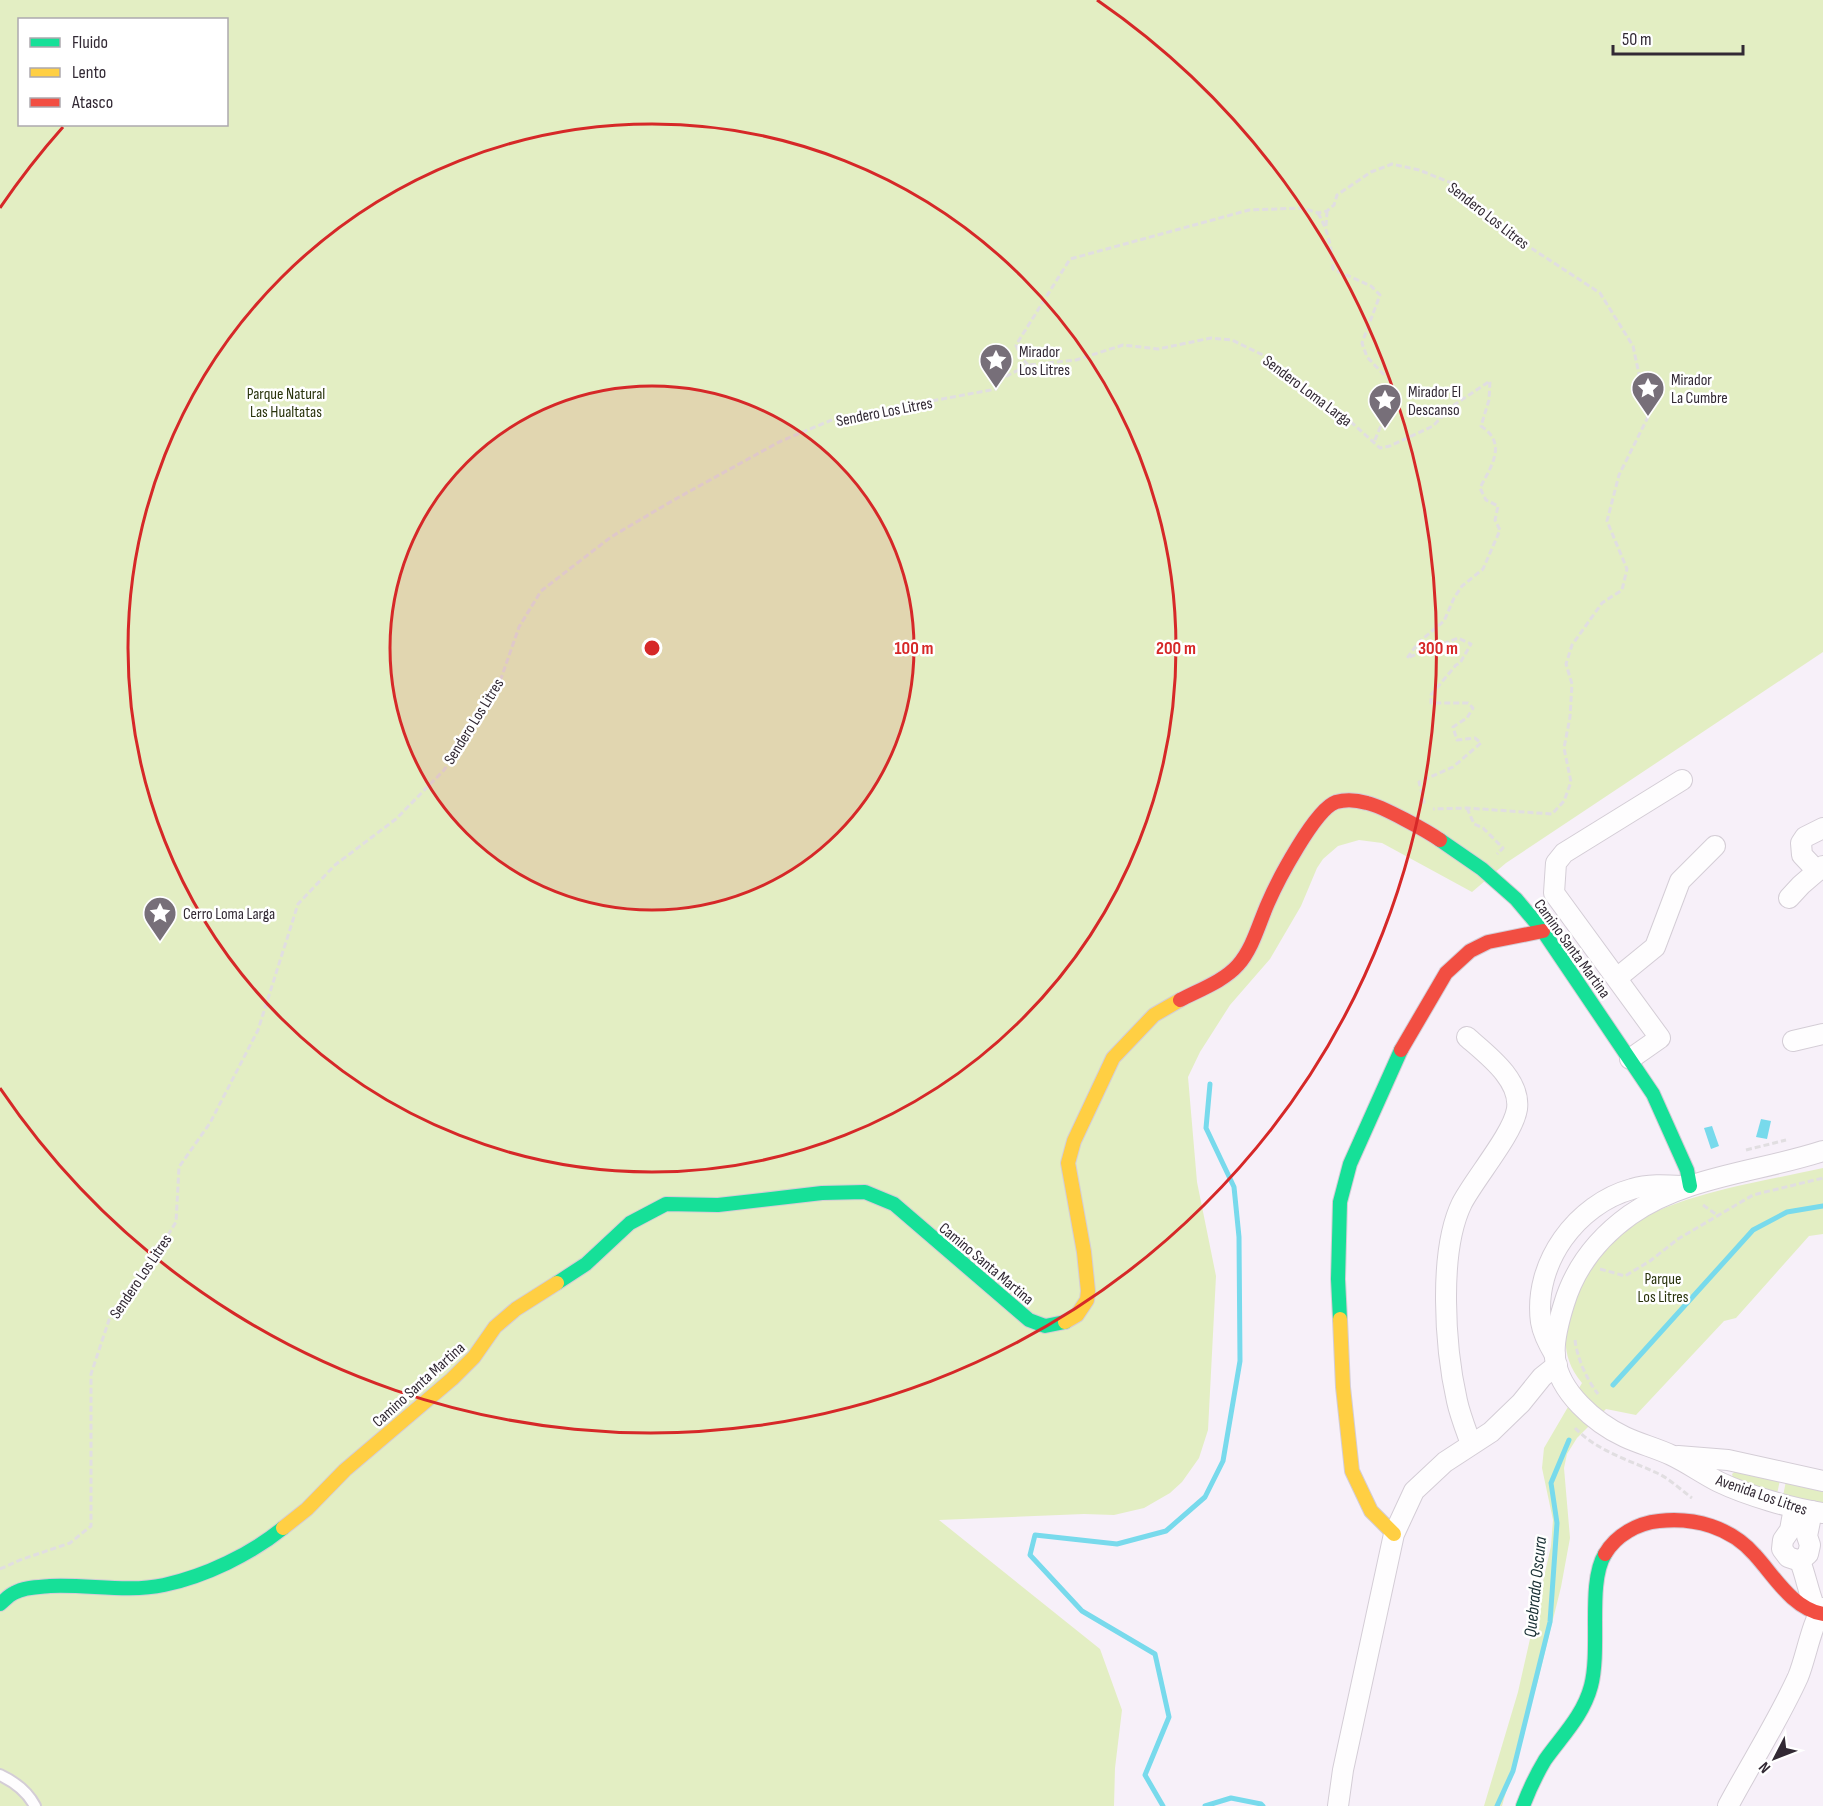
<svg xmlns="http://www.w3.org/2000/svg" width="1823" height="1806" font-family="'Sofia Sans Condensed',sans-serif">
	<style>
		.green { fill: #e3eec3; fill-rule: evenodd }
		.water { fill: #78daec }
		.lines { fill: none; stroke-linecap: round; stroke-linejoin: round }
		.stream { stroke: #78daec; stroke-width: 5 }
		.lane-casing { stroke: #d4cdd6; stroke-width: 14 }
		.street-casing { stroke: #d4cdd6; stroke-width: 22 }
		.fast-casing { stroke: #d4cdd6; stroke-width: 16 }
		.slow-casing { stroke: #d4cdd6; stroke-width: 16 }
		.jam-casing { stroke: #d4cdd6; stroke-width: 16 }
		.path { stroke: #e1dee1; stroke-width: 3; stroke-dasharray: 6 3; stroke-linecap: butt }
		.lane { stroke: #fefdfe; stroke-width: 10 }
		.street { stroke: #fefdfe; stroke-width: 20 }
		.fast { stroke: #16e098; stroke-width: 14 }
		.slow { stroke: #ffcf43; stroke-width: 14 }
		.jam { stroke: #f24e42; stroke-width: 14 }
		.ring { fill: none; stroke: #d62828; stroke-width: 3 }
		.labels { text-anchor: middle; stroke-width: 5; stroke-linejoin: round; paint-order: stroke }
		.street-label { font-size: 16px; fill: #322934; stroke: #fff }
		.poi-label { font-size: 16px; fill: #322934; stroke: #fff; text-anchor: start }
		.park-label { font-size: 16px; fill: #29330c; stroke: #fff }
		.water-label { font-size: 18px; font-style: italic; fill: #162d32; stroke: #fff }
		.centre { fill: #d62828; stroke: #fff; stroke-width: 3 }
		.ring-label { font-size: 18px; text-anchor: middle; font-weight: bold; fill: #d62828; stroke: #fff; stroke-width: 5; stroke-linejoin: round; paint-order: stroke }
	</style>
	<rect width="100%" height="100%" fill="#f7f0f9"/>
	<g class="green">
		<path d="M 0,0 L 1823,0 L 1823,652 L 1506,863 L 1472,892 L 1382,843 L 1359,840 L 1338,846 L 1323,859 L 1317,868 L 1301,906 L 1270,959 L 1230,1005 L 1200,1052 L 1188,1077 L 1197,1182 L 1216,1276 L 1208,1430 L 1199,1458 L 1182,1482 L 1170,1493 L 1144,1508 L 1114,1515 L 1084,1514 L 939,1520 L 1100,1649 L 1122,1710 L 1115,1768 L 1114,1806 L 0,1806 ZM 20,20 L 226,20 L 226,124 L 20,124 Z"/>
		<path d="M 1823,1168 L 1823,1234 L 1809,1236 L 1736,1318 L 1724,1321 L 1636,1415 L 1606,1409 L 1577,1438 L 1567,1454 L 1564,1468 L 1570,1538 L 1561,1587 L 1537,1684 L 1502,1806 L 1484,1806 L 1518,1692 L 1551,1546 L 1553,1520 L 1542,1468 L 1544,1448 L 1582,1383 C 1561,1359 1562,1329 1574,1302 C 1578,1292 1581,1281 1587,1272 C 1595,1259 1615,1237 1627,1228 C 1673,1194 1766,1181 1823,1168 Z"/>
		<polygon points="1737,1470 1780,1480 1777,1494 1734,1481 1732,1474"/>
		<polygon points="1786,1481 1823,1489 1823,1504 1783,1496"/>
	</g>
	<g class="water">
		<polygon points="1761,1119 1771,1121 1767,1139 1756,1137"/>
		<polygon points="1712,1126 1719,1146 1711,1149 1704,1128"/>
	</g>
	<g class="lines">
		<g class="stream">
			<polyline points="1613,1385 1753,1230 1787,1212 1823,1206"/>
			<polyline points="1163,1806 1145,1775 1169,1717 1155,1654 1082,1611 1030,1555 1035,1535 1117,1544 1166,1531 1205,1497 1223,1461 1240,1361 1239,1237 1234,1187 1206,1128 1210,1084"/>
			<polyline points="1205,1806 1231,1798 1261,1804 1263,1806"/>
			<polyline points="1497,1806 1513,1771 1550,1622 1557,1523 1551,1483 1569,1440"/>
		</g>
		<defs>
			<path id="lane" d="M 0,1775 C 15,1782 27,1791 35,1806"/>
			<g id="street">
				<polyline points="1817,871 1802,855 1801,843 1805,837 1823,828"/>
				<polyline points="1789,898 1801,885 1823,866"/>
				<polyline points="1617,978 1655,947 1680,881 1715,846"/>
				<path d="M 1467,1037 C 1486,1054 1521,1079 1517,1109 C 1513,1134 1475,1178 1462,1203 C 1438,1252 1445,1348 1457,1401 C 1460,1415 1466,1430 1471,1444"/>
				<polyline points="1793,1041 1823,1034"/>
				<polyline points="1630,1059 1660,1038 1554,893 1556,863 1564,853 1682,780"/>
				<path d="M 1823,1151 C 1759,1172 1686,1176 1630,1215 C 1598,1238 1575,1267 1564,1304 C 1559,1320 1553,1341 1555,1358 C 1559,1392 1595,1423 1625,1437 C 1640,1444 1656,1448 1671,1455 C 1688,1463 1703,1474 1719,1482 C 1746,1495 1793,1509 1823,1513"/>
				<path d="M 1555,1355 C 1549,1345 1543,1334 1541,1322 C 1533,1263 1577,1204 1632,1189 C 1648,1184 1665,1185 1682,1186"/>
				<polyline points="1678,1456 1728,1460 1823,1481"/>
				<polyline points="1794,1508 1790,1530 1783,1540 1782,1549 1788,1557 1800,1561"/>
				<path d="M 1800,1561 C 1807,1579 1809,1597 1818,1615"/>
				<polyline points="1800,1561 1808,1554 1810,1545 1807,1536 1812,1511"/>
				<polyline points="1338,1806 1343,1770 1394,1534 1414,1491 1445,1462 1491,1432 1521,1403 1542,1377 1557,1365"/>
				<path d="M 1728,1806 C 1751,1763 1778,1721 1798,1677 C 1806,1658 1812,1621 1823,1608"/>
			</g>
			<g id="fast">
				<polyline points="1440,840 1482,869 1516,899 1543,931 1653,1094 1687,1170 1690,1186"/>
				<polyline points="557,1283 586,1264 630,1223 666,1204 718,1205 822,1193 865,1192 894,1204 1029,1320 1045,1326 1065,1322"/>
				<polyline points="1340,1319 1338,1279 1340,1202 1350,1164 1401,1050"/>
				<path d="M 0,1604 C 5,1600 9,1595 14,1593 C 24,1587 39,1587 50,1586 C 88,1584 127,1593 164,1585 C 206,1576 251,1554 283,1528"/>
				<path d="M 1523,1806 C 1529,1790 1536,1775 1545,1760 C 1562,1736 1583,1716 1591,1686 C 1601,1648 1587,1583 1605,1554"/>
			</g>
			<g id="slow">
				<polyline points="1340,1319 1343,1387 1352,1471 1371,1511 1394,1534"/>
				<polyline points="1065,1322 1077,1315 1087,1300 1088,1291 1084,1252 1068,1163 1074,1141 1113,1058 1154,1015 1180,1000"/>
				<polyline points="283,1528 307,1509 345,1470 452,1379 474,1357 495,1327 516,1309 557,1283"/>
			</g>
			<g id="jam">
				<path d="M 1180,1000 C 1199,990 1224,981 1238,965 C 1253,948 1259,923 1268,903 C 1277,882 1315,809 1336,802 C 1346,799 1357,800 1367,803 C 1382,806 1427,831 1440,840"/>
				<polyline points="1401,1050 1446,973 1470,951 1488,942 1543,931"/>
				<path d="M 1605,1554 C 1616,1535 1638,1523 1659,1521 C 1694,1517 1731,1527 1755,1555 C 1775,1577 1792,1608 1823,1614"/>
			</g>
		</defs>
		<use href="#lane" class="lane-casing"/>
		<use href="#street" class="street-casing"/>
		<use href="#fast" class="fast-casing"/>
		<use href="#slow" class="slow-casing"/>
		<use href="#jam" class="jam-casing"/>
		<g class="path">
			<path d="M 1318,213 C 1328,230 1332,249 1333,269 L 1371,286 L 1380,295 L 1362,343 L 1367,357 L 1391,382 L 1394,395 L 1374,442"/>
			<polyline points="1326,226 1327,212"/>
			<polyline points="1028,365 1021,357 1016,345 1070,259 1249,210 1303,208 1318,213 1327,211 1334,205 1337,195 1371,172 1392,164 1419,170 1454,184 1531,248 1600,293 1633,346 1648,417 1619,475 1607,521 1627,569 1622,590 1602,603 1572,645 1566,664 1572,684 1570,717 1564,748 1571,782 1564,801 1552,814 1467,808 1433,809"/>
			<polyline points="1467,808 1474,824 1483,828 1503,848 1497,854"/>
			<polyline points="1746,1150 1786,1140"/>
			<polyline points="1703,1205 1717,1215"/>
			<polyline points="1600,1269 1625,1276 1650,1261 1678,1239 1753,1195 1823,1178"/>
			<path d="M 1575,1340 C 1577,1358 1587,1380 1598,1394"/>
			<path d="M 1575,1428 C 1597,1451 1629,1460 1657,1473 C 1670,1479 1681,1490 1692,1498"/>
			<path d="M 0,1569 L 20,1560 L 70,1543 L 91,1526 L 91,1374 L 109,1320 L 139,1282 L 176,1222 L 179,1167 L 210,1123 L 258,1030 L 298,904 L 335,865 L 396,819 L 444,770 L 497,690 L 519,627 L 541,591 L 611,537 L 672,501 L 779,442 L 834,419 L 996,389 L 1003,378 L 1028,365 L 1076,360 L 1123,345 L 1158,349 L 1211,338 L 1232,340 L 1271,359 L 1305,390 L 1341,413 L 1380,448 L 1390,446 L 1433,426 L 1451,407 L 1490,381 L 1489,400 L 1481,426 C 1508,444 1491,466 1480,488 L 1486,500 L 1498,506 L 1495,520 L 1500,530 L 1483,569 L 1462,586 L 1454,598 L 1444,621 L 1419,642 L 1407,658 L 1458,638 L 1471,644 L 1460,663 L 1456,665 L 1431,695 L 1431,703 L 1468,703 L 1473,708 L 1467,718 L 1453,727 L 1457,740 L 1475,738 L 1481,743 L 1453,767 L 1419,782 L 1425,806"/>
		</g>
		<use href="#lane" class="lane"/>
		<use href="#street" class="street"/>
		<use href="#fast" class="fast"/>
		<use href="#slow" class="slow"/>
		<use href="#jam" class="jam"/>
	</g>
	<circle cx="652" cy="648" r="262" fill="#d62828" fill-opacity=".12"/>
	<g class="ring">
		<circle cx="652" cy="648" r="262"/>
		<circle cx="652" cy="648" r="524"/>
		<path d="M0 208A786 786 0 0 1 63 127M1097 0A786 786 0 1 1 0 1088"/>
	</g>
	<defs>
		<symbol id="sight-pin" viewBox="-11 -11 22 30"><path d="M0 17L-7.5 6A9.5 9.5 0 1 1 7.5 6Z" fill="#776f79" stroke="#fff"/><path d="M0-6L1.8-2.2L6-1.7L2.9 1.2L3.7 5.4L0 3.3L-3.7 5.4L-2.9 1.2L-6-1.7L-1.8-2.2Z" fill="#fff"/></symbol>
	</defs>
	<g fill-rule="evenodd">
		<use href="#sight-pin" x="977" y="341" width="38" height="52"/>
		<use href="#sight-pin" x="1629" y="369" width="38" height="52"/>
		<use href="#sight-pin" x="1366" y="381" width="38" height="52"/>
		<use href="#sight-pin" x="141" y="894" width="38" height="52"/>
	</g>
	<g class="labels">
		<g class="street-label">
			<text transform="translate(1489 215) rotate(38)" y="6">Sendero Los Litres</text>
			<text transform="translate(1308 390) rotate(37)" y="6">Sendero Loma Larga</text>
			<text transform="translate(884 411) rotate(-11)" y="6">Sendero Los Litres</text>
			<text transform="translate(473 721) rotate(-58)" y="6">Sendero Los Litres</text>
			<text transform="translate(1573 948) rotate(54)" y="6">Camino Santa Martina</text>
			<text transform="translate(987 1263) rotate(40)" y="6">Camino Santa Martina</text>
			<text transform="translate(140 1276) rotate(-56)" y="6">Sendero Los Litres</text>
			<text transform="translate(418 1384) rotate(-42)" y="6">Camino Santa Martina</text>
			<text transform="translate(1762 1494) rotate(19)" y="6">Avenida Los Litres</text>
		</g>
		<g class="poi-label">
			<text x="1019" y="357">Mirador<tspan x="1019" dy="18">Los Litres</tspan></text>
			<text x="1671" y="385">Mirador<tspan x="1671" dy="18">La Cumbre</tspan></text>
			<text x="1408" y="397">Mirador El<tspan x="1408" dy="18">Descanso</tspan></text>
			<text x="183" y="919">Cerro Loma Larga</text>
		</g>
		<g class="park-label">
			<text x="286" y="399">Parque Natural<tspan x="286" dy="18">Las Hualtatas</tspan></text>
			<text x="1663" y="1284">Parque<tspan x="1663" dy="18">Los Litres</tspan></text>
		</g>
		<g class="water-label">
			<text transform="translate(1535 1587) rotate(-84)" y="6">Quebrada Oscura</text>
		</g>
	</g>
	<circle cx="652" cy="648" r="9" class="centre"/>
	<g class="ring-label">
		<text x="914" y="654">100 m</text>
		<text x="1176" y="654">200 m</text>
		<text x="1438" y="654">300 m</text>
	</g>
	<rect x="18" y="18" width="210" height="108" fill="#ffffff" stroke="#ada9ae" stroke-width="1.5"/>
	<rect x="30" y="38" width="30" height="9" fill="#16e098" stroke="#ada9ae" stroke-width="1.5"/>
	<text x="72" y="48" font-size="18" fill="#322934">Fluido</text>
	<rect x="30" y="68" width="30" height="9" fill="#ffcf43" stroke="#ada9ae" stroke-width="1.5"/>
	<text x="72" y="78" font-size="18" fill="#322934">Lento</text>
	<rect x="30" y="98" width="30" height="9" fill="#f24e42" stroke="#ada9ae" stroke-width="1.5"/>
	<text x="72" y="108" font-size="18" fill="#322934">Atasco</text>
	<g transform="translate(1775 1758) rotate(228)" stroke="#ffffff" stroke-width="4.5" paint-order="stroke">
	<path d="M0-4.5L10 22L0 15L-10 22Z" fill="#322934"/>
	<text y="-9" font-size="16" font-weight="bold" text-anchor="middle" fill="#322934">N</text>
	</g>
	<path d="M1613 45v9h130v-9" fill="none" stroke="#322934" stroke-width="3"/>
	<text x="1622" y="45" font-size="18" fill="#322934" stroke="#ffffff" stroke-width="4.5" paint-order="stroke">50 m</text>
</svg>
